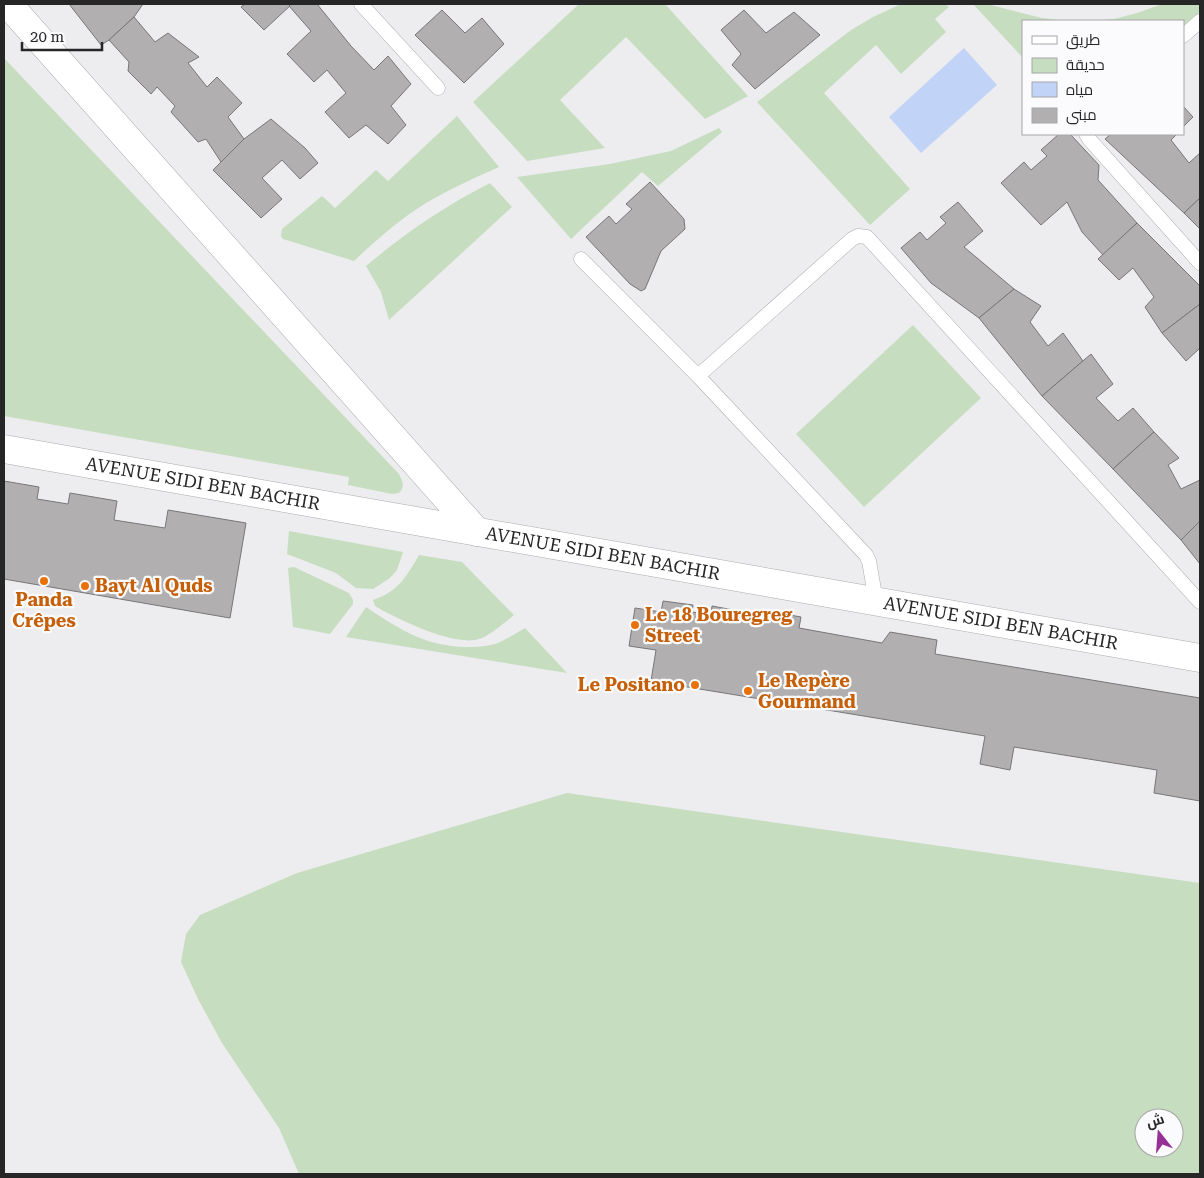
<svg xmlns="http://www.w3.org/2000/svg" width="1204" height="1178" font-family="'Roboto Serif',Cairo,serif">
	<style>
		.green { fill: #c6ddc0; fill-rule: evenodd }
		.water { fill: #c1d4f7 }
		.building { fill: #b1afb0; stroke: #787677 }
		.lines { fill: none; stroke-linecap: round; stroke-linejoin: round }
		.service-casing { stroke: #aaabac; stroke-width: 15 }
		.minor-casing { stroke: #aaabac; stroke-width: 29 }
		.service { stroke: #fff; stroke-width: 14 }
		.minor { stroke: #fff; stroke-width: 28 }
		.food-dot { fill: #e8710a; stroke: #fbfbfd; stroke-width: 2 }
		.labels { text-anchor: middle; stroke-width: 4.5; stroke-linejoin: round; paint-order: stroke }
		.street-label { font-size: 18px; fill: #262627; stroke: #fbfbfd }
		.food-label { font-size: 18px; font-weight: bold; fill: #c56008; stroke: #fbfbfd; text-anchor: start }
	</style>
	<rect width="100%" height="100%" fill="#ededef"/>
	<g class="green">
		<polygon points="579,4 665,4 748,96 705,119 626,37 560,100 605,148 527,161 473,102"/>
		<polygon points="901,4 945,4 949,7 935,19 946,32 901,74 876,45 824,93 910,189 870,225 757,102 851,30 873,17"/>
		<polygon points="973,4 987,4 1042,18 1066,21 1090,21 1114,19 1137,13 1162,4 1200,4 1200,12 1183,26 1183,21 1023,21 1023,58"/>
		<path d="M 4,58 L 399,474 C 403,482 405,487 399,493 L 392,494 L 348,485 L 349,477 L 4,416 Z"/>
		<path d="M 457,116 L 499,167 C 474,178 450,189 426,203 C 400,219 376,240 354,261 L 283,239 L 281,236 L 282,229 L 322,196 L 335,208 L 376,170 L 388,181 Z"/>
		<polygon points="719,128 722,132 658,186 642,172 571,239 517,177 610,164 671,151"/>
		<path d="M 490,183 L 512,207 L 389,320 L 381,292 L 366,266 C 405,233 445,206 490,183 Z"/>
		<polygon points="913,325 981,398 864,507 796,434"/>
		<polygon points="289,531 403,552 397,570 390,578 373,589 356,588 336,573 287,554"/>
		<path d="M 419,555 L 462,562 L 514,615 C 504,623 493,633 482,638 C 458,649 397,619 375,606 L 373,600 C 399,591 406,577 419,555 Z"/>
		<polygon points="294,567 349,593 353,600 353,604 330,634 293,627 288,568"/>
		<path d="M 366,607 C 399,629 423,645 463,647 C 475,647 487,647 498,643 C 507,639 516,633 525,628 L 567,673 L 346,637 Z"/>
		<path d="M 567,793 L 1200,883 L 1200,1174 L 299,1174 L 279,1128 L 222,1043 L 198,999 L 181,962 L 186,934 L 200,915 L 297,873 ZM 1144,1118 L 1174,1118 L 1174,1148 L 1144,1148 Z"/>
	</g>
	<polygon class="water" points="964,48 997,85 921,153 889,117"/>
	<g class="building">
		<polygon points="69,4 143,4 134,17 109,40 101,45"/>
		<polygon points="245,4 292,4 264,30 241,7"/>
		<polygon points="292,4 317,4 351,46 374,70 388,56 411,84 391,106 406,125 388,144 366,125 349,138 325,112 346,93 327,70 314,82 287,54 311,31 289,6"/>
		<polygon points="442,10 465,33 482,18 504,44 464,83 415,35"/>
		<polygon points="744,10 766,33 794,12 820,35 755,89 732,65 741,54 721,30"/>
		<polygon points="134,17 155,42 168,33 199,57 188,63 207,87 217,77 242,103 228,117 244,139 221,162 206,139 198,142 171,112 175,106 157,87 151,94 128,71 129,62 109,40"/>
		<polygon points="1183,106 1193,117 1183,127"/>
		<polygon points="271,119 305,148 318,163 300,179 282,160 262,178 282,199 261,218 213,170 244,139"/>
		<polygon points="1059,134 1070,134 1099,165 1098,180 1137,223 1103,255 1082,232 1067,202 1041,225 1001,183 1024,162 1031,170 1047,156 1041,150"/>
		<polygon points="1111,134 1177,134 1171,140 1189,163 1200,153 1200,198 1184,213 1105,139"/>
		<polygon points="650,182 684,219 685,229 661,251 645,289 641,291 630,284 586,237 609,216 616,224 632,209 626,204"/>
		<polygon points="1200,198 1200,229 1184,213"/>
		<polygon points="958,202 983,231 964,247 1014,289 979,318 931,283 901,248 920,232 927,240 946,223 940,217"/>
		<polygon points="1137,223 1200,286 1200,304 1162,333 1145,307 1154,297 1133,268 1119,280 1098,259"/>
		<polygon points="1014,289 1041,306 1030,322 1048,346 1063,333 1083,361 1042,396 979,318"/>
		<polygon points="1200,304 1200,351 1199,349 1186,361 1162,333"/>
		<polygon points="1091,354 1113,384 1096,398 1118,421 1133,408 1154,432 1113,469 1042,396"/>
		<polygon points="1154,432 1179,458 1168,465 1181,489 1200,480 1200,521 1181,540 1113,469"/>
		<polygon points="4,481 39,487 37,499 68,504 70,493 117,501 114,520 165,528 168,510 246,523 230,618 4,579"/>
		<polygon points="1200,521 1200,564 1181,540"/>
		<polygon points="663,601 693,605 692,612 711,615 712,606 739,611 738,618 761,622 768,611 801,617 799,628 882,643 890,632 937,640 935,654 1200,698 1200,801 1154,793 1157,770 1014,747 1010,770 980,764 985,736 651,681 656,650 629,646 635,608 661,612"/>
	</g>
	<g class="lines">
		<defs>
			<g id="service">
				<polyline points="361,4 438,88"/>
				<polyline points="1183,36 1200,21"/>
				<polyline points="1086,134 1089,139 1200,263"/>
				<polyline points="581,259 698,376 866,555 869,561 876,601"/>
				<polyline points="698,376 852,239 858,236 867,237 1200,602"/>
			</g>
			<g id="minor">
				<polyline points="8,4 477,532"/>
				<path id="s1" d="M 4,449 L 1200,658"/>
			</g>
		</defs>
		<use href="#service" class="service-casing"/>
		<use href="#minor" class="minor-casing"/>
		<use href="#service" class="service"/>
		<use href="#minor" class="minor"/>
	</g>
	<g class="food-dot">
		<circle cx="44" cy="581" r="5"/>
		<circle cx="85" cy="586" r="5"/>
		<circle cx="635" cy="625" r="5"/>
		<circle cx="695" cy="685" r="5"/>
		<circle cx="748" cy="691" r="5"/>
	</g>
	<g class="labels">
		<g class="street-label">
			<text dy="6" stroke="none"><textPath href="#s1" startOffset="202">AVENUE SIDI BEN BACHIR</textPath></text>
			<text dy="6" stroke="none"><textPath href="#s1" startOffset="608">AVENUE SIDI BEN BACHIR</textPath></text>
			<text dy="6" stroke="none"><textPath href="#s1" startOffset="1012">AVENUE SIDI BEN BACHIR</textPath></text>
		</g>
		<g class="food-label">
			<text x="95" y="592">Bayt Al Quds</text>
			<text x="44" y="606" text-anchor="middle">Panda<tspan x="44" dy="21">Crêpes</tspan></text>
			<text x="645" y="621">Le 18 Bouregreg<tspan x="645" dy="21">Street</tspan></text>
			<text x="758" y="687">Le Repère<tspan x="758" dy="21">Gourmand</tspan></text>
			<text x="685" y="691" text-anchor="end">Le Positano</text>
		</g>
	</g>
	<rect width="1204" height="1178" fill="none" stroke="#262627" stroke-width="10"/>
	<rect x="1022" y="20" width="162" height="115" fill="#fbfbfd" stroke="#a6a6a7"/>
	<rect x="1032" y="36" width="25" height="8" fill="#ffffff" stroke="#a6a6a7"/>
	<text x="1066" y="45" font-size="15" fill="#262627">طريق</text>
	<rect x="1032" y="58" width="25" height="15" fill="#c6ddc0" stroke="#a6a6a7"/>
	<text x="1066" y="70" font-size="15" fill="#262627">حديقة</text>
	<rect x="1032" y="82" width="25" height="15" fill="#c1d4f7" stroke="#a6a6a7"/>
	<text x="1066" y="95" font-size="15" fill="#262627">مياه</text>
	<rect x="1032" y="108" width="25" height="15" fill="#b1afb0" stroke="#a6a6a7"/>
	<text x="1066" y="120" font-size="15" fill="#262627">مبنى</text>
	<g transform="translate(1159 1133) rotate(343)"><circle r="24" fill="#fbfbfd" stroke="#a6a6a7"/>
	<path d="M0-4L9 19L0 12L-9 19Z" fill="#963095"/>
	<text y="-8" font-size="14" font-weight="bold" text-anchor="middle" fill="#262627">ش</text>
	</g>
	<path d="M22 42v8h80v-8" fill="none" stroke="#262627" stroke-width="2.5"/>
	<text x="30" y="42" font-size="15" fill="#262627" stroke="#fbfbfd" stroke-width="4" paint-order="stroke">20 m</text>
</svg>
